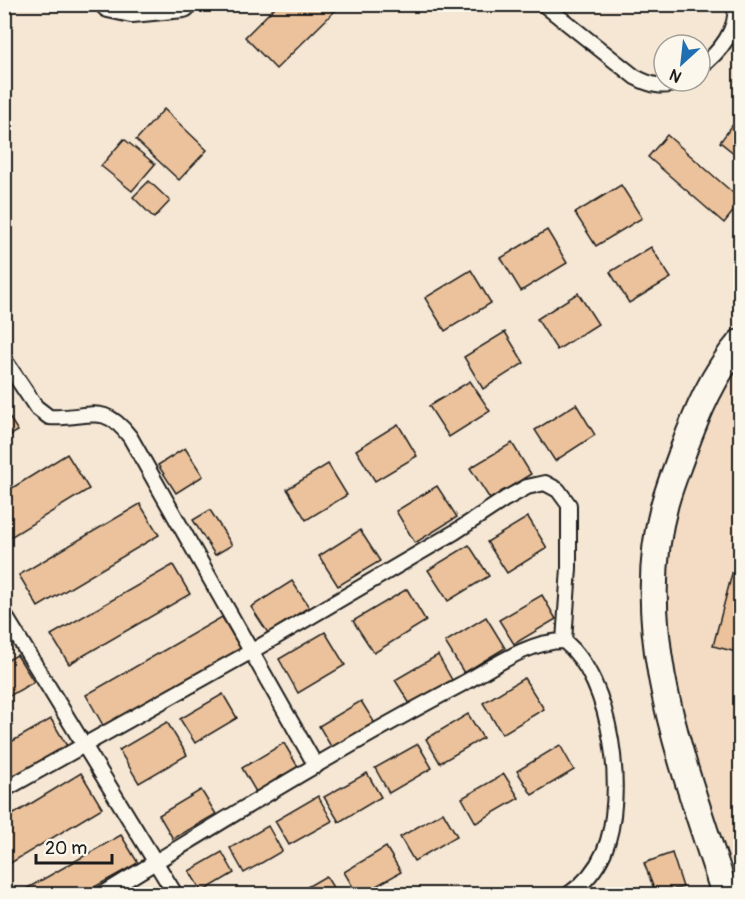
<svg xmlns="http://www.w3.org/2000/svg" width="745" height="899" font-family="Pangolin,sans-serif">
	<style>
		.built { fill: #f3dcc3 }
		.building { fill: #ebc29b; stroke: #1c1c1c; stroke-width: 1.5 }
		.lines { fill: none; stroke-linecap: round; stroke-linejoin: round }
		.service-casing { stroke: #1c1c1c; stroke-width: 18 }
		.minor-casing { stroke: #1c1c1c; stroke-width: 30 }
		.service { stroke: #fbf7ec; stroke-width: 14 }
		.minor { stroke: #fbf7ec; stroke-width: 26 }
	</style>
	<rect width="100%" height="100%" fill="#f6e7d4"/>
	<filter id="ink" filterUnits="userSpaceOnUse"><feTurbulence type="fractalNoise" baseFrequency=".0167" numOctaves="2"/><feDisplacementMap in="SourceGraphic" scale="12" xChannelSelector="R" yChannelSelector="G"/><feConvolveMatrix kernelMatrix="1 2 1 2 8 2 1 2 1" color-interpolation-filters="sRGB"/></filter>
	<g filter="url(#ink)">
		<polygon class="built" points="740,359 740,894 734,894 667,673 664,597 672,523 713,398"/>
		<g class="building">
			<polygon points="278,4 342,4 276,69 245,37"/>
			<polygon points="164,109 207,150 179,180 136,140"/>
			<polygon points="740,115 740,158 720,142"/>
			<polygon points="667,135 740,199 740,203 724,223 648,157"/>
			<polygon points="124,139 155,164 132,191 101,166"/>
			<polygon points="149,181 170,201 154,218 133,197"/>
			<polygon points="621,185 642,218 596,246 575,213"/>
			<polygon points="547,230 567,263 521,291 501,258"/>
			<polygon points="651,247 671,278 629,303 610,272"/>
			<polygon points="471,270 491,303 445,331 425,298"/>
			<polygon points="578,293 598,324 557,350 537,319"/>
			<polygon points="505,332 524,363 483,389 464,357"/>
			<polygon points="470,381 490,411 449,437 429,406"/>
			<polygon points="576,404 595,435 555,461 535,430"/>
			<polygon points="4,409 18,431 4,439"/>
			<polygon points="398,424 417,456 375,481 356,450"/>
			<polygon points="512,443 531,474 490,499 470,468"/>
			<polygon points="185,448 203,476 176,493 158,465"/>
			<polygon points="67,454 89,489 4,541 4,493"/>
			<polygon points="328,464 347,495 306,520 287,489"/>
			<polygon points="437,486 457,517 415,543 396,511"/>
			<polygon points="140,504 159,535 38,607 19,575"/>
			<polygon points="210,510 232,545 215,555 193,520"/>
			<polygon points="528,517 547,548 507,573 487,542"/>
			<polygon points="360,530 380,561 338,586 319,556"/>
			<polygon points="469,545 489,576 448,601 428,570"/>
			<polygon points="739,547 740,547 740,653 713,646"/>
			<polygon points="173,565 190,594 69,664 51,635"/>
			<polygon points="292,581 309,607 268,633 251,607"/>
			<polygon points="407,589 426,621 374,653 353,621"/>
			<polygon points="542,595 556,619 514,644 499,620"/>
			<polygon points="222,617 241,649 104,727 86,695"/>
			<polygon points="486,617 505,648 464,673 445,642"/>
			<polygon points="325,632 345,665 298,693 279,659"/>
			<polygon points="17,655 34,682 4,699 4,662"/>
			<polygon points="438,655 452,680 410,704 395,680"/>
			<polygon points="524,678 544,709 502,734 483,703"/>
			<polygon points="223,694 237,718 195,743 180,719"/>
			<polygon points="361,701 376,725 333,750 319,726"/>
			<polygon points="468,714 483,738 440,763 426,739"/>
			<polygon points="51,719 67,746 4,782 4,746"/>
			<polygon points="167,722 187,755 139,783 119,750"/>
			<polygon points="284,743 298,767 256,792 242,768"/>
			<polygon points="418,744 432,768 389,793 375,768"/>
			<polygon points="560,745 574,770 532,795 517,771"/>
			<polygon points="81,773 102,808 4,867 4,820"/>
			<polygon points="367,773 381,797 339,822 324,797"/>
			<polygon points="504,774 519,798 476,823 462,798"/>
			<polygon points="201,790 216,814 173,839 159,815"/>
			<polygon points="318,796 332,821 289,845 275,821"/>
			<polygon points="443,812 457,836 414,861 400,837"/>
			<polygon points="268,826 282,851 244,873 230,848"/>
			<polygon points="121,835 138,863 82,894 17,894"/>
			<polygon points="386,847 401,872 362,894 357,894 344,872"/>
			<polygon points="222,852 234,873 202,892 189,871"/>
			<polygon points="672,853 683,887 656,894 644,863"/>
			<polygon points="326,876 337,894 295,894"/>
		</g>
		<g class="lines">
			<defs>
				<g id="service">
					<path d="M 543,4 L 635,77 C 652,86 664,89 682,81"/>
					<path d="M 700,67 C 719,53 739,29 735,4"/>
					<path d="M 4,359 L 36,407 L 49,417 C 88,420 102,400 130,437 L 316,766"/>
					<polyline points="4,614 175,894"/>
					<polyline points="4,790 252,651 455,532 505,499 527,487 545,483 558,490 569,505 569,568 564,641"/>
					<path d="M 103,894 C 221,822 338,749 460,685 C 492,668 528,641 564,641 C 613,680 627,797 604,852 C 596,870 585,883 569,894"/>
				</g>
				<g id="minor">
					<polyline points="109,4 132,9 183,4"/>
					<path d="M 725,894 C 686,771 629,634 665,503 C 670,485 677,468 683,451 C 697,413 713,374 740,343"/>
				</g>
			</defs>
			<use href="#service" class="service-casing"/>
			<use href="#minor" class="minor-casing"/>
			<use href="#service" class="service"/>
			<use href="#minor" class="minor"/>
		</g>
	</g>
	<rect width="745" height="899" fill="none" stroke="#fbf7ec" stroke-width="24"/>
	<rect x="12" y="12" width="721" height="875" fill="none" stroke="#1c1c1c" stroke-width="2" filter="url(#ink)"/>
	<g transform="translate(682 63) rotate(207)"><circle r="28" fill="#fbf7ec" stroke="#a29f99" stroke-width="1.5"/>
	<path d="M0-4.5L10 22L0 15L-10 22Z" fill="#1f6fb2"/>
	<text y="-9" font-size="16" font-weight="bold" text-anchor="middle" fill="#1c1c1c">N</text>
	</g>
	<path d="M36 854v9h76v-9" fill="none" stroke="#1c1c1c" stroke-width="3"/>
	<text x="45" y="854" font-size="18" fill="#1c1c1c" stroke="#fbf7ec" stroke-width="4.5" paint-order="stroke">20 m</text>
</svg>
